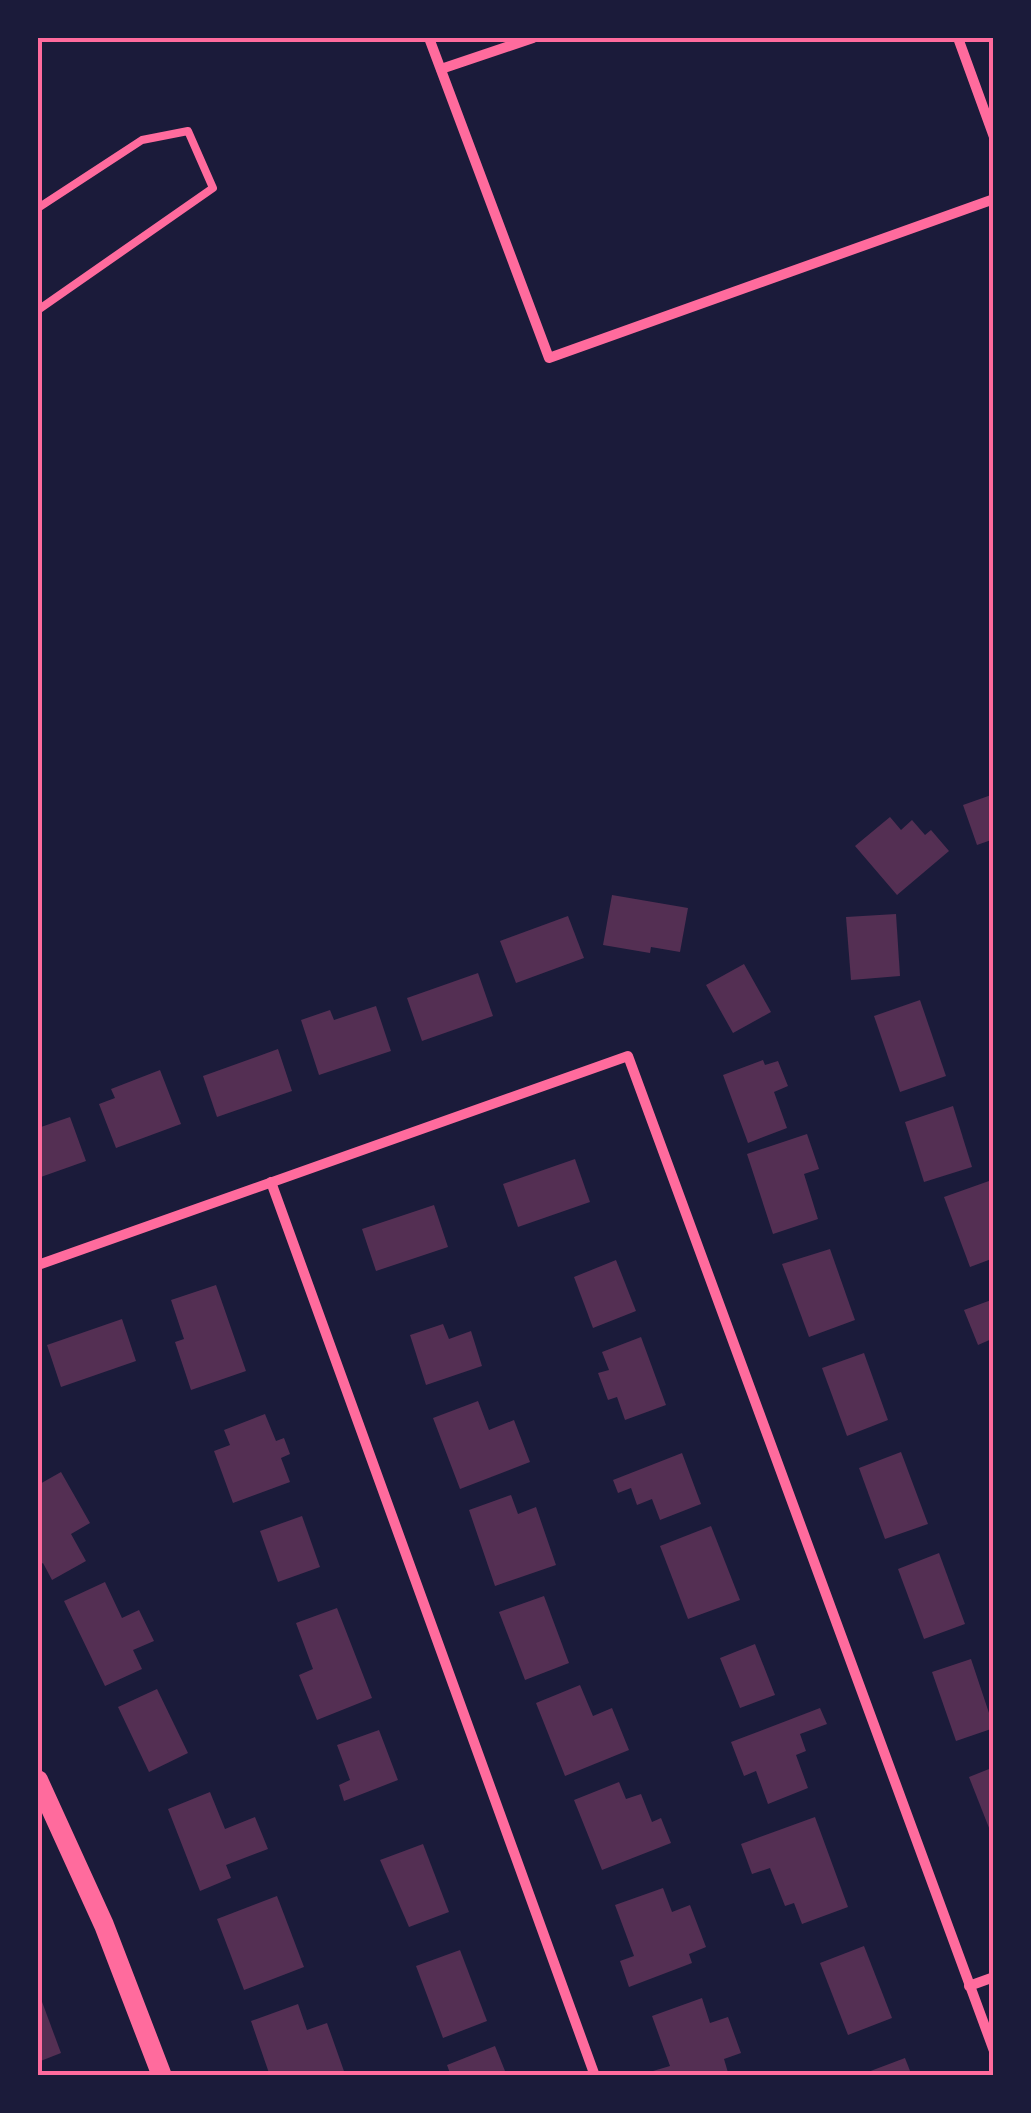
<svg xmlns="http://www.w3.org/2000/svg" width="1031" height="2113" font-family="'Roboto Condensed',sans-serif">
	<style>
		.building { fill: #542f53 }
		.lines { fill: none; stroke-linecap: round; stroke-linejoin: round }
		.service { stroke: #ff6b9d; stroke-width: 8 }
		.minor { stroke: #ff6b9d; stroke-width: 10 }
		.secondary { stroke: #ff6b9d; stroke-width: 20 }
		.neatline { fill: none; stroke: #ff6b9d; stroke-width: 4 }
	</style>
	<rect width="100%" height="100%" fill="#1b1b3a"/>
	<g class="building">
		<polygon points="994,794 994,839 977,845 963,805"/>
		<polygon points="890,817 901,830 912,820 925,835 931,830 949,851 897,895 855,846"/>
		<polygon points="612,895 688,908 680,952 651,947 650,953 603,945"/>
		<polygon points="896,914 900,976 851,980 846,917"/>
		<polygon points="568,916 584,958 516,983 500,941"/>
		<polygon points="744,964 771,1012 733,1033 706,985"/>
		<polygon points="478,973 493,1016 422,1041 407,998"/>
		<polygon points="920,1000 946,1076 900,1092 874,1016"/>
		<polygon points="376,1006 391,1051 319,1075 301,1020 330,1010 334,1020"/>
		<polygon points="278,1049 292,1091 217,1117 203,1076"/>
		<polygon points="763,1060 765,1065 778,1061 788,1086 774,1092 787,1128 748,1143 723,1075"/>
		<polygon points="160,1070 181,1124 116,1148 99,1104 115,1098 111,1089"/>
		<polygon points="953,1106 972,1167 924,1182 905,1122"/>
		<polygon points="70,1117 86,1161 38,1178 38,1128"/>
		<polygon points="807,1134 819,1169 804,1174 818,1219 773,1234 747,1154"/>
		<polygon points="575,1159 590,1202 518,1227 503,1184"/>
		<polygon points="989,1181 994,1194 994,1258 970,1267 944,1197"/>
		<polygon points="434,1205 448,1247 376,1271 362,1229"/>
		<polygon points="830,1249 855,1320 809,1337 782,1264"/>
		<polygon points="616,1260 636,1311 593,1328 574,1277"/>
		<polygon points="216,1285 246,1371 191,1390 175,1342 184,1339 171,1300"/>
		<polygon points="994,1299 994,1338 978,1345 964,1310"/>
		<polygon points="122,1319 136,1361 61,1387 47,1345"/>
		<polygon points="443,1324 449,1339 471,1331 482,1366 426,1385 410,1335"/>
		<polygon points="641,1337 666,1405 625,1420 617,1397 608,1400 598,1373 609,1370 602,1352"/>
		<polygon points="864,1353 888,1420 847,1436 822,1368"/>
		<polygon points="478,1401 489,1430 514,1420 530,1462 460,1489 433,1418"/>
		<polygon points="265,1414 276,1441 284,1438 290,1454 281,1458 290,1482 233,1503 214,1451 230,1445 224,1430"/>
		<polygon points="901,1452 928,1524 885,1539 859,1468"/>
		<polygon points="682,1453 701,1504 660,1520 652,1499 637,1505 631,1488 618,1493 613,1480"/>
		<polygon points="61,1472 90,1523 71,1534 86,1561 52,1580 43,1563 38,1566 38,1485"/>
		<polygon points="511,1495 518,1514 536,1507 556,1565 495,1586 469,1510"/>
		<polygon points="302,1516 320,1567 278,1582 260,1531"/>
		<polygon points="711,1526 740,1600 688,1619 660,1546"/>
		<polygon points="939,1553 965,1624 924,1639 898,1569"/>
		<polygon points="105,1582 122,1618 139,1610 154,1641 133,1650 142,1669 105,1686 64,1601"/>
		<polygon points="544,1596 569,1663 525,1680 499,1612"/>
		<polygon points="337,1608 372,1698 317,1720 299,1675 313,1669 296,1623"/>
		<polygon points="755,1644 775,1695 740,1708 720,1658"/>
		<polygon points="971,1659 994,1728 956,1741 932,1672"/>
		<polygon points="580,1685 593,1716 612,1708 629,1750 565,1776 536,1703"/>
		<polygon points="157,1689 188,1753 149,1772 118,1707"/>
		<polygon points="820,1708 827,1724 800,1734 806,1751 796,1755 808,1788 768,1804 756,1771 744,1776 731,1742"/>
		<polygon points="379,1730 398,1780 344,1801 339,1785 350,1780 337,1745"/>
		<polygon points="994,1767 994,1838 993,1838 969,1777"/>
		<polygon points="619,1782 626,1799 641,1794 652,1822 661,1818 671,1843 602,1870 574,1800"/>
		<polygon points="210,1792 225,1829 255,1817 268,1849 226,1865 231,1878 200,1891 168,1809"/>
		<polygon points="815,1817 848,1907 802,1924 794,1903 785,1906 770,1868 752,1874 741,1844"/>
		<polygon points="423,1844 449,1912 409,1927 380,1860"/>
		<polygon points="663,1888 672,1912 690,1905 706,1947 689,1954 692,1963 629,1987 620,1961 634,1956 615,1905"/>
		<polygon points="277,1896 304,1967 244,1990 217,1919"/>
		<polygon points="864,1946 892,2018 848,2035 820,1963"/>
		<polygon points="460,1950 487,2021 443,2038 416,1966"/>
		<polygon points="38,1991 61,2053 38,2062"/>
		<polygon points="702,1998 710,2023 728,2017 741,2053 724,2059 729,2076 655,2076 653,2071 670,2066 652,2016"/>
		<polygon points="298,2004 307,2030 327,2023 345,2074 270,2076 251,2021"/>
		<polygon points="495,2046 507,2076 451,2076 447,2065"/>
		<polygon points="905,2058 912,2076 860,2076 860,2075"/>
	</g>
	<g class="lines">
		<polyline class="service" points="38,208 142,140 188,131 213,188 38,310"/>
		<g class="minor">
			<polyline points="429,38 549,358 994,199"/>
			<polyline points="958,38 994,137"/>
			<polyline points="441,69 533,38"/>
			<polyline points="271,1182 595,2076"/>
			<polyline points="38,1265 628,1056 994,2051"/>
			<polyline points="969,1986 994,1977"/>
		</g>
		<polyline class="secondary" points="38,1780 104,1925 162,2076"/>
	</g>
	<rect width="1031" height="2113" fill="none" stroke="#1b1b3a" stroke-width="80"/>
	<rect x="40" y="40" width="951" height="2033" class="neatline"/>
</svg>
